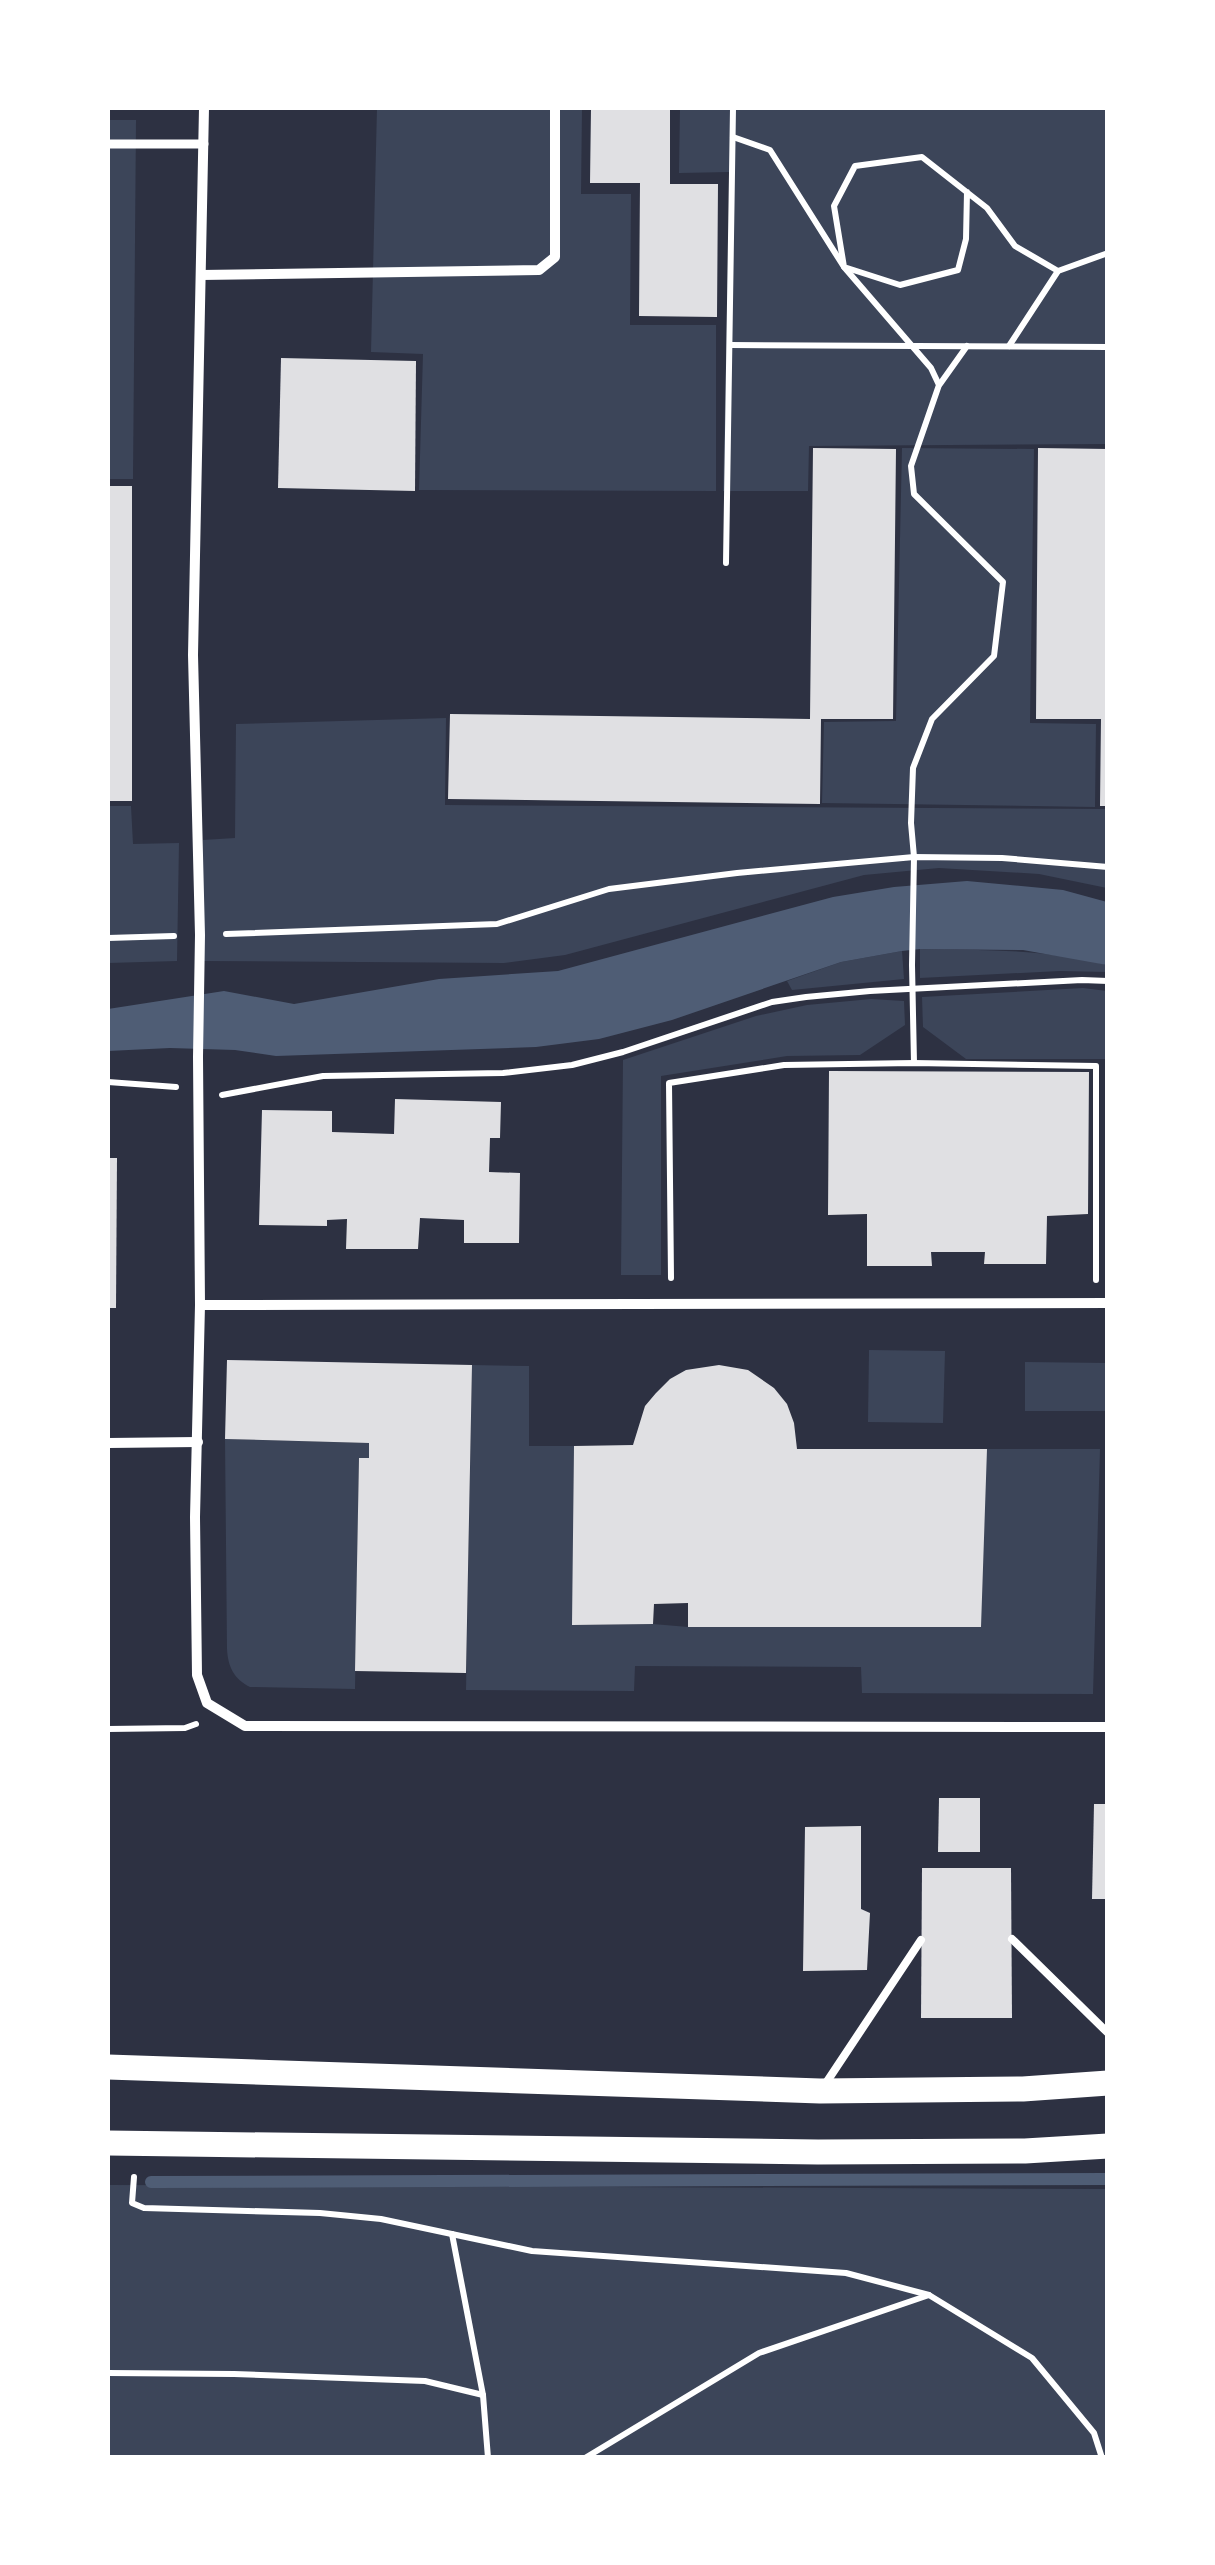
<svg xmlns="http://www.w3.org/2000/svg" width="1215" height="2565" font-family="'Titillium Web',sans-serif">
	<style>
		.green { fill: #3c4559 }
		.water { fill: #4f5d75 }
		.lines { fill: none; stroke-linecap: round; stroke-linejoin: round }
		.stream { stroke: #4f5d75; stroke-width: 12 }
		.building { fill: #e0e0e3 }
		.path { stroke: #fff; stroke-width: 6 }
		.service { stroke: #fff; stroke-width: 8 }
		.pedestrian { stroke: #fff; stroke-width: 9 }
		.minor { stroke: #fff; stroke-width: 10 }
		.primary { stroke: #fff; stroke-width: 25 }
	</style>
	<rect width="100%" height="100%" fill="#2d3142"/>
	<g class="green">
		<polygon points="377,108 582,108 581,194 631,194 630,325 716,325 716,491 419,490 423,354 371,352"/>
		<polygon points="680,108 1107,108 1108,359 1105,444 809,446 808,491 723,491 730,172 679,173"/>
		<polygon points="108,120 136,120 133,479 108,479"/>
		<polygon points="902,448 1034,449 1030,723 1096,724 1095,807 822,803 824,722 896,721"/>
		<polygon points="446,718 445,805 1107,809 1107,888 1039,874 939,868 864,875 565,955 504,963 199,961 203,840 235,838 236,724"/>
		<polygon points="108,806 131,806 133,844 179,843 177,961 108,963"/>
		<path d="M 920,949 C 984,950 1045,949 1107,965 L 1107,972 L 1060,971 L 920,978 Z"/>
		<polygon points="902,951 904,979 792,990 787,981 841,962"/>
		<polygon points="1083,988 1107,991 1107,1059 966,1059 923,1027 922,997"/>
		<polygon points="871,999 904,1001 905,1025 860,1055 787,1056 661,1076 661,1275 621,1275 623,1060 756,1016 807,1005"/>
		<polygon points="869,1350 945,1351 943,1423 868,1422"/>
		<polygon points="1025,1362 1107,1363 1107,1411 1025,1411"/>
		<polygon points="472,1365 529,1366 529,1446 574,1446 573,1625 653,1624 688,1627 987,1449 1100,1449 1093,1694 862,1693 861,1667 635,1666 634,1691 466,1690"/>
		<path d="M 225,1439 L 369,1443 L 369,1458 L 359,1458 L 355,1689 L 250,1687 C 234,1679 228,1667 227,1649 Z"/>
		<polygon points="108,2185 1107,2189 1107,2457 108,2457"/>
	</g>
	<polygon class="water" points="967,881 1063,890 1107,902 1107,965 1023,950 920,949 902,951 841,962 672,1020 599,1039 536,1047 276,1056 235,1050 170,1048 108,1051 108,1009 224,991 294,1004 439,979 558,971 833,897 894,887"/>
	<g class="lines">
		<polyline class="stream" points="151,2182 1108,2179"/>
	</g>
	<g class="building">
		<polygon points="591,108 670,108 670,184 718,184 717,317 639,316 640,183 590,183"/>
		<polygon points="281,358 416,361 415,491 278,488"/>
		<polygon points="813,448 896,449 893,719 821,719 820,804 448,799 450,714 810,719"/>
		<polygon points="1038,448 1108,449 1108,806 1100,806 1101,719 1036,719"/>
		<rect x="108" y="486" width="24" height="315"/>
		<polygon points="829,1071 1089,1072 1088,1214 1047,1216 1046,1264 984,1264 985,1252 931,1252 932,1266 867,1266 867,1214 828,1215"/>
		<polygon points="395,1099 501,1102 500,1138 490,1138 489,1172 520,1173 519,1243 464,1243 464,1220 420,1218 418,1249 346,1249 347,1219 327,1220 327,1226 259,1225 262,1110 332,1111 332,1132 394,1134"/>
		<polygon points="108,1158 117,1158 116,1308 108,1308"/>
		<polygon points="227,1360 472,1365 466,1673 355,1671 359,1458 369,1458 369,1443 225,1439"/>
		<polygon points="719,1365 748,1370 774,1388 787,1404 794,1423 797,1449 987,1449 981,1627 688,1627 688,1603 654,1604 653,1624 572,1625 574,1446 633,1445 645,1406 656,1393 670,1379 686,1370"/>
		<polygon points="939,1798 980,1798 980,1852 938,1852"/>
		<polygon points="1094,1804 1108,1804 1108,1899 1092,1899"/>
		<polygon points="861,1826 861,1909 870,1913 867,1970 803,1971 805,1827"/>
		<polygon points="922,1868 1011,1868 1012,2018 921,2018"/>
	</g>
	<g class="lines">
		<g class="path">
			<polyline points="733,137 770,150 844,267 931,368 939,385 911,466 914,494 1003,582 994,656 932,719 913,768 911,823 914,857 912,965 914,1063"/>
			<polyline points="967,192 966,239 958,270 900,285 844,267 834,206 855,166 922,157 987,208 1015,246 1058,271"/>
			<polyline points="730,345 1108,347"/>
			<polyline points="1009,346 1058,271 1108,253"/>
			<polyline points="940,384 967,346"/>
			<polyline points="726,563 733,108"/>
			<polyline points="226,934 497,924 609,889 737,873 914,857 1002,858 1108,867"/>
			<polyline points="108,938 174,936"/>
			<polyline points="108,1082 176,1087"/>
			<polyline points="222,1095 323,1076 503,1073 572,1065 623,1052 772,1002 806,997 870,991 1082,980 1108,981"/>
			<polyline points="671,1278 669,1083 784,1065 914,1063 1096,1066 1096,1280"/>
			<polyline points="108,1729 185,1728 196,1724"/>
			<polyline points="134,2177 132,2203 144,2208 320,2213 381,2219 532,2251 846,2273 929,2295 1032,2358 1094,2433 1102,2458"/>
			<polyline points="452,2234 483,2395 488,2458"/>
			<polyline points="108,2373 234,2374 425,2381 483,2395"/>
			<polyline points="585,2458 759,2353 929,2295"/>
		</g>
		<g class="service">
			<polyline points="1012,1939 1108,2033"/>
			<polyline points="824,2086 921,1940"/>
		</g>
		<polyline class="pedestrian" points="108,144 204,144"/>
		<g class="minor">
			<polyline points="204,108 193,655 200,935 198,1057 200,1305 195,1517 197,1675 207,1703 245,1726 1108,1727"/>
			<polyline points="201,275 539,270 555,257 555,108"/>
			<polyline points="200,1305 1108,1303"/>
			<polyline points="108,1443 198,1442"/>
		</g>
		<g class="primary">
			<polyline points="108,2067 820,2091 1023,2089 1108,2083"/>
			<polyline points="108,2143 818,2152 1025,2151 1108,2146"/>
		</g>
	</g>
	<rect width="1215" height="2565" fill="none" stroke="#ffffff" stroke-width="220"/>
</svg>
